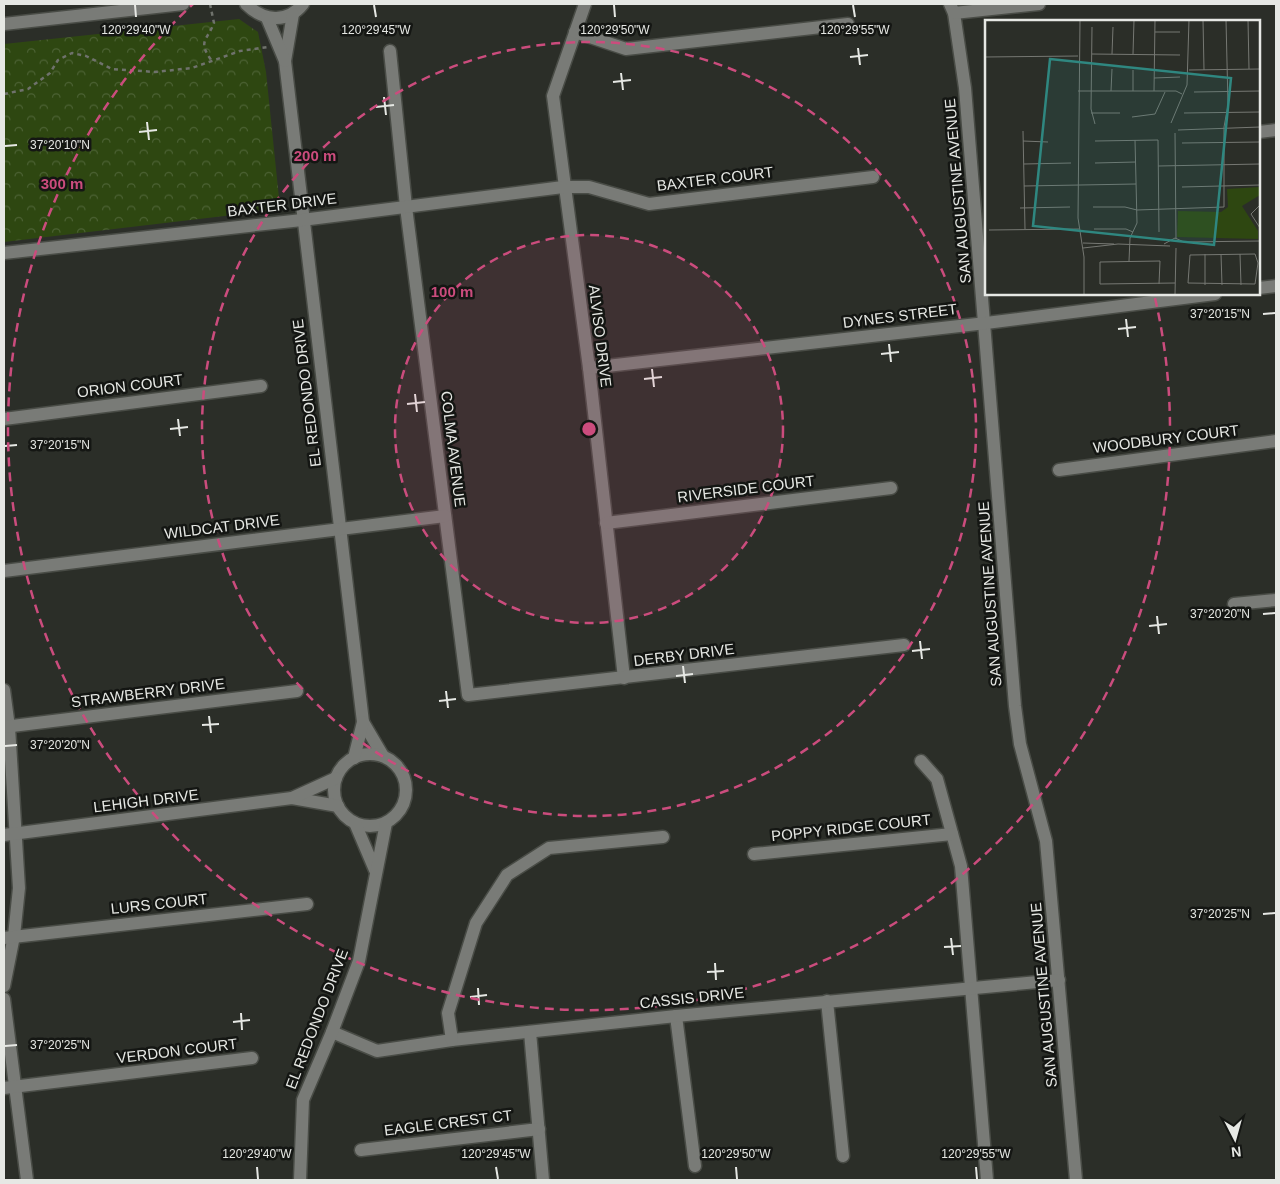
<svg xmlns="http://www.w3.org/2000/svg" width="1280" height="1184" font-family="Helvetica,sans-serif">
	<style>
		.forest { fill: url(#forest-crowns) }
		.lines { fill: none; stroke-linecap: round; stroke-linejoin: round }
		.minor-casing { stroke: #494c46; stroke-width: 15 }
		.path { stroke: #6f726c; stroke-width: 2.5; stroke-dasharray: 4 4; stroke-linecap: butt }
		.minor { stroke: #797b77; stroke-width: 12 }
		.ticks { fill: none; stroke: #e6e8e4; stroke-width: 2 }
		.ring { fill: none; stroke: #cb4c7d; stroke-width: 2.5; stroke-dasharray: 9 6 }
		.labels { text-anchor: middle; stroke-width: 5; stroke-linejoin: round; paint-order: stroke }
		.street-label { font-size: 15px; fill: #e6e8e4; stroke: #141613 }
		.inset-road { fill: none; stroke: #767873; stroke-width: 1 }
		.view { fill: #2f8780; fill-opacity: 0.15; stroke: #2f8780; stroke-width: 2.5 }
		.inset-edge { fill: none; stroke: #e6e8e4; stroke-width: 2.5 }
		.ticks-label { font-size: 12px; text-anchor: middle; fill: #e6e8e4; stroke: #141613; stroke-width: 5; stroke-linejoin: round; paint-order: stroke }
		.centre { fill: #cb4c7d; stroke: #141613; stroke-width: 2.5 }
		.ring-label { font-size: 15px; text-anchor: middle; font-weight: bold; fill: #cb4c7d; stroke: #141613; stroke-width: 5; stroke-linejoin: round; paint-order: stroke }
	</style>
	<defs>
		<pattern id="forest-crowns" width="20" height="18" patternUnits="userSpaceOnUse" patternTransform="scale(1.25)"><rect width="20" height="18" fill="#2e4711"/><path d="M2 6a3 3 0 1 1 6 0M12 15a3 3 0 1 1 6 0" fill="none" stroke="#4c6234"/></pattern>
	</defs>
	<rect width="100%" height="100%" fill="#2b2e28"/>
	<polygon class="forest" points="239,19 258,32 266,72 279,198 275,210 4,242 4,44"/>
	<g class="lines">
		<defs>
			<g id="minor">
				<path d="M 246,4 C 263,21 287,24 303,4"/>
				<polyline points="585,4 553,96 589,368 624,678"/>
				<polyline points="950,4 954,13 965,88 1015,706 1020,744 1046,841 1076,1180"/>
				<polyline points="954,13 1039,4"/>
				<polyline points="293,14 285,61 363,722 383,756"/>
				<polyline points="267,18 285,61"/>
				<polyline points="4,24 183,4"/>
				<polyline points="575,32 626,49 848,24"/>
				<polyline points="390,51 406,207 468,695 904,645"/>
				<polyline points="1259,132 1276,130"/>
				<polyline points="4,253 302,220 563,187 589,187 649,204 873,177"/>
				<polyline points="1259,288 1276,286"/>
				<polyline points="589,368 986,323 1215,294"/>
				<polyline points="4,419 261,386"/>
				<polyline points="1059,470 1276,441"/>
				<polyline points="606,523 891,488"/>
				<polyline points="4,571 445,516"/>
				<polyline points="1234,604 1276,600"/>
				<polyline points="4,690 9,727 19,888 14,936 4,986"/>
				<polyline points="4,727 297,691"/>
				<circle cx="370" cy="790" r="36"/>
				<polyline points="354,758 363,722"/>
				<polyline points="921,761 937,779 961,866 987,1180"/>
				<polyline points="292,798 338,806"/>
				<polyline points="355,823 375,870"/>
				<polyline points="4,835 292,798 336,778"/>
				<polyline points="754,854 952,834"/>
				<polyline points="4,938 307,904"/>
				<polyline points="4,999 27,1180"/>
				<polyline points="827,1001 843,1156"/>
				<polyline points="676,1016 695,1166"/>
				<polyline points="332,1032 377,1051 452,1040 676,1016 1059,980"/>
				<polyline points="530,1032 543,1180"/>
				<polyline points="452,1040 448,1013 476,923 507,875 549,848 663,837"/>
				<polyline points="4,1088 252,1058"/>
				<polyline points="361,1150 539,1129"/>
				<polyline points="300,1180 303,1100 332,1032 359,961 386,823"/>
			</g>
		</defs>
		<use href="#minor" class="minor-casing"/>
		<g class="path">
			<path d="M 210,4 L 214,23 C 207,41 197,41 212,61"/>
			<polyline points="4,94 28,89 50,73 58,60 72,53 86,56 112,69 155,72 192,68 240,51 268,47"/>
		</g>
		<use href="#minor" class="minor"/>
	</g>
	<path class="ticks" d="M 135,5 L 136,17M 374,5 L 376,17M 614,5 L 615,17M 853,5 L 855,17M 858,48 L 860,65M 850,57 L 868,55M 621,73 L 623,90M 613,82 L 631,80M 384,97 L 386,115M 376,107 L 394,105M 147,122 L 149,140M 139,132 L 157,130M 5,146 L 17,145M 1263,314 L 1275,313M 1126,319 L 1128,337M 1118,329 L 1136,327M 889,344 L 891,362M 881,354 L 899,352M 652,369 L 654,387M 644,379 L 662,377M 415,394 L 417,412M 407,404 L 425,402M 178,419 L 180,436M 170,429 L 188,427M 5,446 L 17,445M 1263,614 L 1275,613M 1157,616 L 1159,634M 1149,626 L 1167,624M 920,641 L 922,659M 912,651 L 930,649M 683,666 L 685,683M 676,676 L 693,674M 446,691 L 448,708M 439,701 L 456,699M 209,716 L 211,733M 202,725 L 219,724M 5,746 L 17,745M 1263,914 L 1275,913M 951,938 L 953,955M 944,947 L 961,946M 715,963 L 716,980M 707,972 L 724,971M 478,988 L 479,1005M 470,997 L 487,995M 241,1013 L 242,1030M 233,1022 L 250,1020M 5,1046 L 17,1045M 257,1167 L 258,1179M 496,1167 L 498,1179M 736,1167 L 737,1179M 976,1167 L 977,1179"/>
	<circle cx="589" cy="429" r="194" fill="#cb4c7d" fill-opacity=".12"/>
	<g class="ring">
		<circle cx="589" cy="429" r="194"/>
		<circle cx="589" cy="429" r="387"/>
		<path d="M1155 298A581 581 0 1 1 193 4"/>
	</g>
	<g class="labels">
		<g class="street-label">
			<text transform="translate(715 179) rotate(-7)" y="5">BAXTER COURT</text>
			<text transform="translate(958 191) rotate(-95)" y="5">SAN AUGUSTINE AVENUE</text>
			<text transform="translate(282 205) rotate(-7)" y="5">BAXTER DRIVE</text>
			<text transform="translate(900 316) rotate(-7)" y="5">DYNES STREET</text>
			<text transform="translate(600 336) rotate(83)" y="5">ALVISO DRIVE</text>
			<text transform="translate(130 386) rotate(-7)" y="5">ORION COURT</text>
			<text transform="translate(307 393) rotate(-97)" y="5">EL REDONDO DRIVE</text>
			<text transform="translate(1166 439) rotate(-7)" y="5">WOODBURY COURT</text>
			<text transform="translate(453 449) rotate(83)" y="5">COLMA AVENUE</text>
			<text transform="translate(746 489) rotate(-7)" y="5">RIVERSIDE COURT</text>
			<text transform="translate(222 527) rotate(-7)" y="5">WILDCAT DRIVE</text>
			<text transform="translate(990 594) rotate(-94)" y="5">SAN AUGUSTINE AVENUE</text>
			<text transform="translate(684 655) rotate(-7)" y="5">DERBY DRIVE</text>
			<text transform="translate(148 693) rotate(-7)" y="5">STRAWBERRY DRIVE</text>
			<text transform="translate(146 801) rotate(-7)" y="5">LEHIGH DRIVE</text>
			<text transform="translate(851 828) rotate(-6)" y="5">POPPY RIDGE COURT</text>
			<text transform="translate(159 904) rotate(-6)" y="5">LURS COURT</text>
			<text transform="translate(1044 995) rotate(-95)" y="5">SAN AUGUSTINE AVENUE</text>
			<text transform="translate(692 998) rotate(-6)" y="5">CASSIS DRIVE</text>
			<text transform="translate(317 1019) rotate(-69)" y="5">EL REDONDO DRIVE</text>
			<text transform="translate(177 1051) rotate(-7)" y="5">VERDON COURT</text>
			<text transform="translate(448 1123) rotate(-7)" y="5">EAGLE CREST CT</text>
		</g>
	</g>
	<g transform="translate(985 20)">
		<rect width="275" height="275" fill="#2b2e28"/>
		<path d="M 275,167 L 275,175 L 257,186 L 273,211 L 273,219 L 192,217 L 193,191 L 236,192 L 243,187 L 242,169 Z" fill="#2e4711"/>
		<path class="inset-road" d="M 95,0 L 93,198 L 99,237 L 99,275M 218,0 L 219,50M 263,0 L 264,49M 107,7 L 106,89 L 110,104M 170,12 L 195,12M 107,34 L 195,35M 127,34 L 128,7M 148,34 L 149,0M 0,37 L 93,36M 148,50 L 148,71M 204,50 L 275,49M 169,58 L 195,57M 93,71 L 191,71 L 197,74M 126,71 L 127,49M 169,71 L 170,0M 209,72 L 275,71M 106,93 L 135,93M 199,93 L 275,92M 147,97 L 170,94 L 180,72M 186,103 L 202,65 L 204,0M 193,110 L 275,107M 38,111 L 40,209M 190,113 L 191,219M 38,121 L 63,122M 110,121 L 173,120 L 174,212M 197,123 L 275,122M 110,143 L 151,142M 39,144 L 86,143M 173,146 L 275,144M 39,166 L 151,164M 197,167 L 275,165M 275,185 L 266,194 L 275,208M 108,187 L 140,187 L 152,190 L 239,187 L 239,107 L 243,85 L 241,0M 35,188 L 85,187M 109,209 L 141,209 L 148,212M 4,210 L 94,209M 98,223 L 129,224M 179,224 L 190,218 L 199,222 L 275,221M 98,228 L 133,224 L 185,226M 220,234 L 220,265M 236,234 L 237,265M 255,234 L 256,265M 270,234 L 273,243 L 270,264 L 203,263 L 205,235 ZM 144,241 L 145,218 L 152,203 L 150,120M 174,264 L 175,241 L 115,242 L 115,264 L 190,263M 190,275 L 191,228"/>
		<path class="view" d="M 65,39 L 246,58 L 229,225 L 48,206 Z"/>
		<rect width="275" height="275" class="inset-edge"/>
	</g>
	<g class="ticks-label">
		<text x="136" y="34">120°29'40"W</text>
		<text x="376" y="34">120°29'45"W</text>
		<text x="615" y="34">120°29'50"W</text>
		<text x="855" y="34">120°29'55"W</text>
		<text x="60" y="149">37°20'10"N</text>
		<text x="1220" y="318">37°20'15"N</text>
		<text x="60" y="449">37°20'15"N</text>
		<text x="1220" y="618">37°20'20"N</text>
		<text x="60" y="749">37°20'20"N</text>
		<text x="1220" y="918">37°20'25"N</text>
		<text x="60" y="1049">37°20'25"N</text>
		<text x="257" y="1158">120°29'40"W</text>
		<text x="496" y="1158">120°29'45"W</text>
		<text x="736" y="1158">120°29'50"W</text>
		<text x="976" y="1158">120°29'55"W</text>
	</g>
	<circle cx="589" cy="429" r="8" class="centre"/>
	<g class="ring-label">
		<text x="315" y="161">200 m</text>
		<text x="62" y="189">300 m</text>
		<text x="452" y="297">100 m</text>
	</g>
	<rect width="1280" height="1184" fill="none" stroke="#e6e8e4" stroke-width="10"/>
	<g transform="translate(1235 1139) rotate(174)" stroke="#141613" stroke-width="4" paint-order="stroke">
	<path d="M0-4L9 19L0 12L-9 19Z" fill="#e6e8e4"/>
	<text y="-8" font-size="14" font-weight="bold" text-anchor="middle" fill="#e6e8e4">N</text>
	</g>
</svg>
